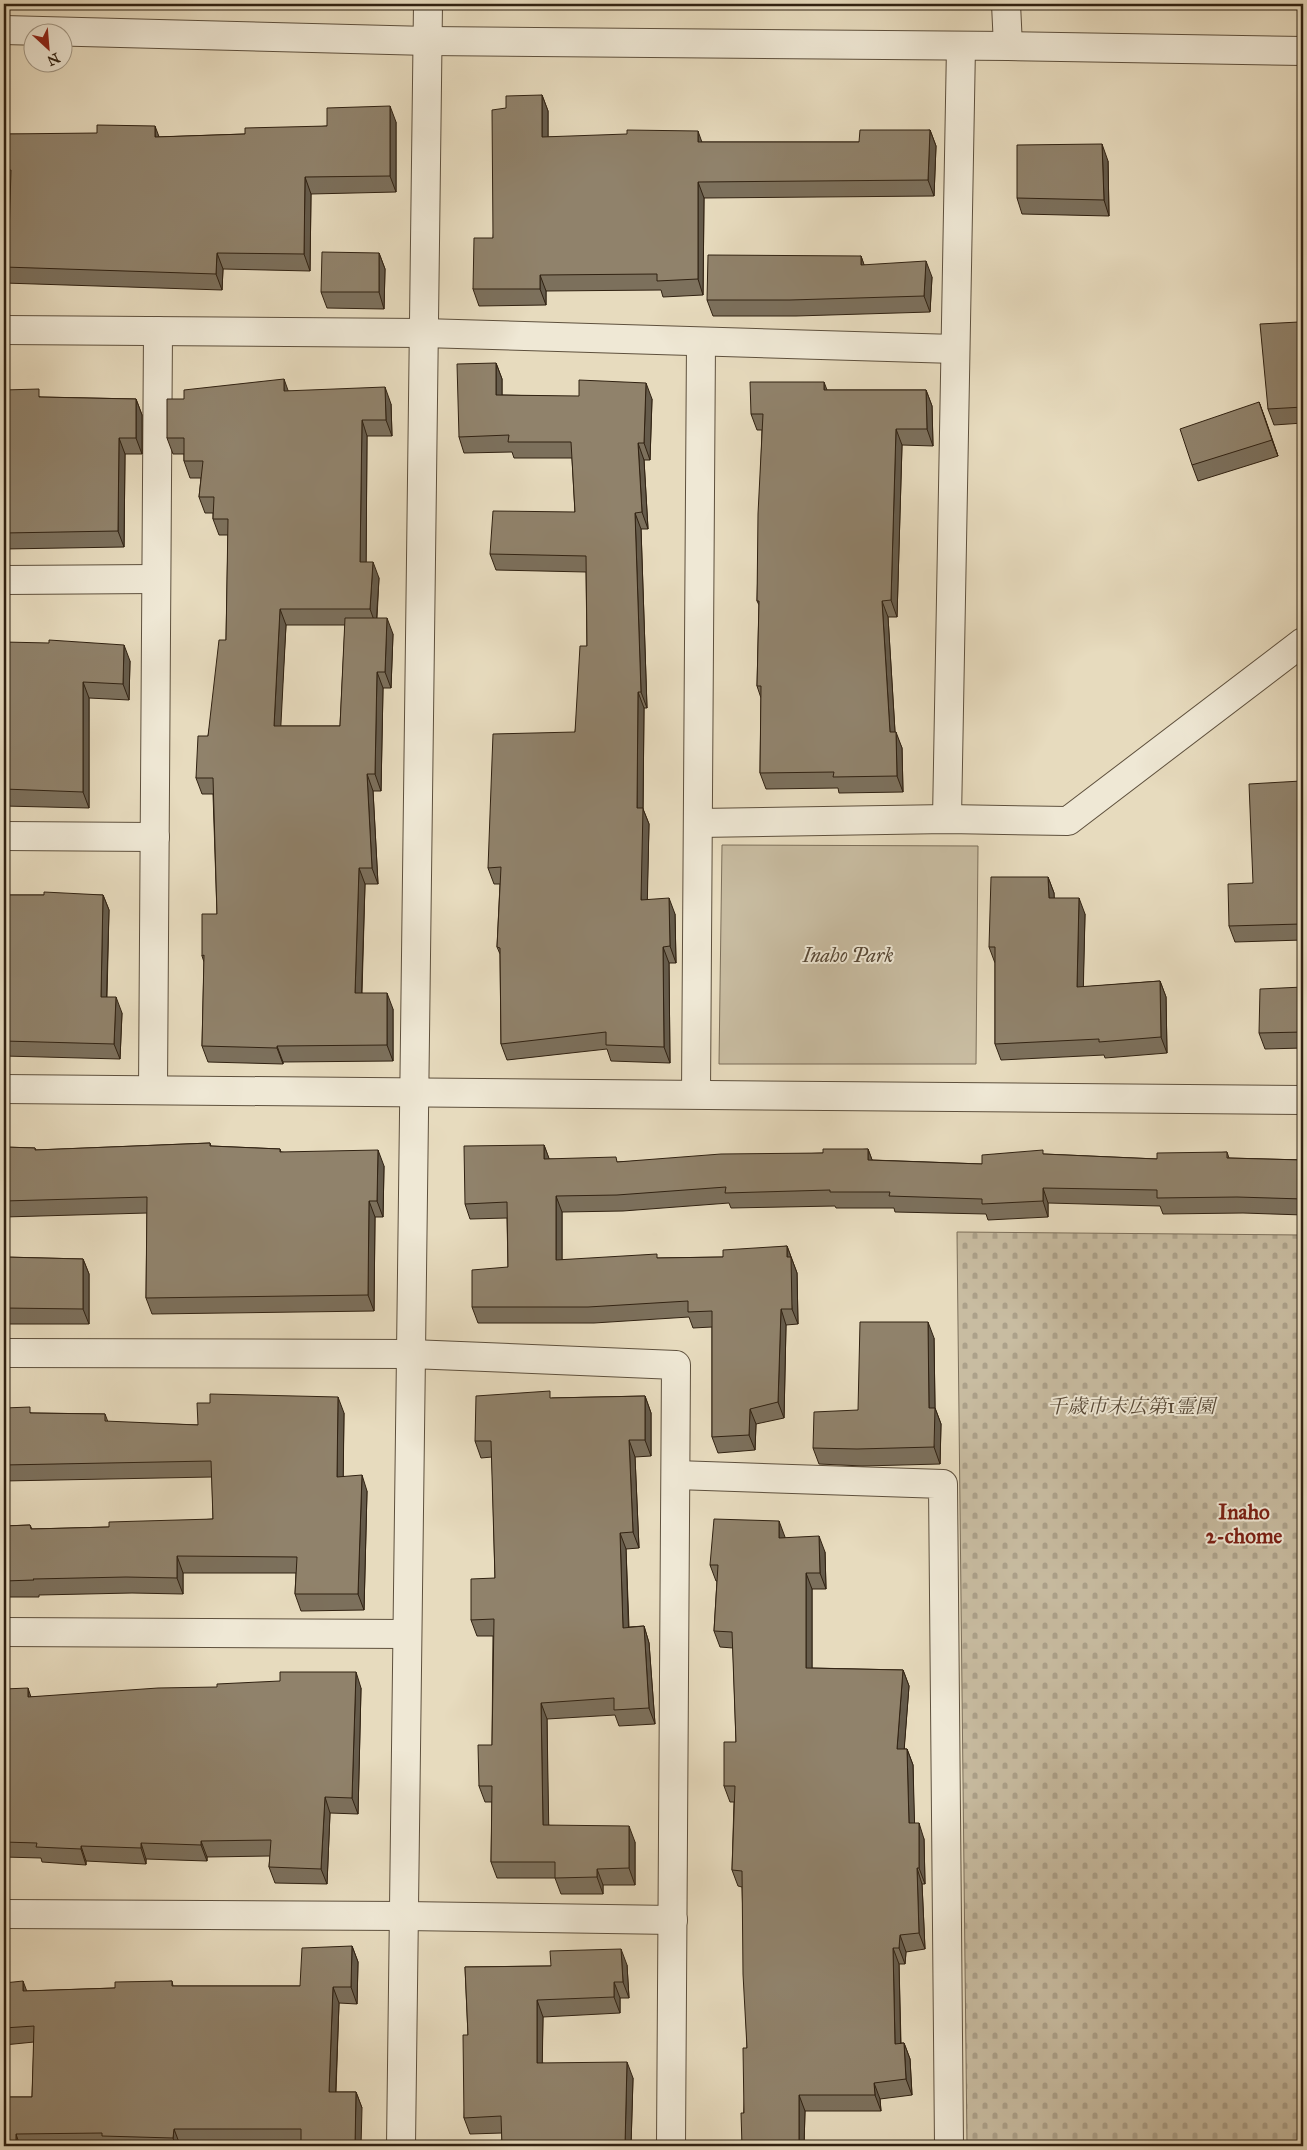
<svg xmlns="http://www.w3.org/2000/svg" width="1307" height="2150" font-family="'IM FELL Great Primer','Noto Serif JP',serif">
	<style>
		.cemetery { fill: url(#cemetery-stones); stroke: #7c6f5a }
		.green { fill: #c8bca1; stroke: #7c6f5a }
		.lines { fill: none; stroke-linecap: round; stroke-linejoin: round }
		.minor-casing { stroke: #5e503d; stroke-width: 30 }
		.tertiary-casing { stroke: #5e503d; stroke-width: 30 }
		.minor { stroke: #efe8d5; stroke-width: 28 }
		.tertiary { stroke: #efe8d5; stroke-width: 28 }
		.wall { fill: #7c705c; stroke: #312212; fill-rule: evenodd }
		.shaded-wall { fill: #655b4b; stroke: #312212 }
		.building { fill: #90826b; stroke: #312212 }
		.labels { text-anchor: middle; stroke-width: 4; stroke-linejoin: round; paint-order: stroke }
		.park-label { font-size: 20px; font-style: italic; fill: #574836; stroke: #efe8d5 }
		.neighbourhood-label { font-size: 21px; font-weight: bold; fill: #7a1f14; stroke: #efe8d5 }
	</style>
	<defs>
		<pattern id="cemetery-stones" width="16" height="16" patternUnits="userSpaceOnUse" patternTransform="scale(1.25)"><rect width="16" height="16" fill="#c8bca1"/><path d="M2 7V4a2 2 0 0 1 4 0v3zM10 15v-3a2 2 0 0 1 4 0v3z" fill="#aca18a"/></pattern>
	</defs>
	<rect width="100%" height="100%" fill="#e7dbbe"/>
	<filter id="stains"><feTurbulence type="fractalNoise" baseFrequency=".004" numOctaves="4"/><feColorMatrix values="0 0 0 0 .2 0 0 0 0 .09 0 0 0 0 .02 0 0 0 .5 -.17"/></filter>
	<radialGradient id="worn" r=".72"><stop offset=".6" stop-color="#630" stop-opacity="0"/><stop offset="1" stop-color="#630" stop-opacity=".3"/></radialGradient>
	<polygon class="cemetery" points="957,1232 1303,1235 1303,2146 967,2146"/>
	<polygon class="green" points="722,845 978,846 976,1064 719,1064"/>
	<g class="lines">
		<defs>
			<g id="minor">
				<polyline points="1006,4 1008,46"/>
				<polyline points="4,330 423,333 955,349"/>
				<polyline points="4,580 156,579"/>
				<polyline points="947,819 961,46"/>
				<polyline points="698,823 947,819 1068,821 1303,642"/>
				<polyline points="4,836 155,837"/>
				<polyline points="4,1089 1303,1100"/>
				<polyline points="153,1090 158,331"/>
				<polyline points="696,1094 701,342"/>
				<polyline points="4,1353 411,1354 676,1365 671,2146"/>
				<polyline points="676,1475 943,1484 949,2146"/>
				<polyline points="4,1632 407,1634"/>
				<polyline points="4,1914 404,1916 673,1920"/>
				<polyline points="401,2146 428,4"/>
			</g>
			<polyline id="tertiary" points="4,30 428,41 1008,46 1303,51"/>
		</defs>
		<use href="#minor" class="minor-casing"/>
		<use href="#tertiary" class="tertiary-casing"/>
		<use href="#minor" class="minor"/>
		<use href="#tertiary" class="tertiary"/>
	</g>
	<g class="wall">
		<polygon points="542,95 548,111 548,137 702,142 859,142 930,130 936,146 934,196 704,198 703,295 663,297 661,290 546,291 546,305 479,306 473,289 493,238 506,108"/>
		<polygon points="396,122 396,192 311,194 310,271 223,269 222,290 4,283 4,237 9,237 11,187 4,187 4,134 159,137 245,134 327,126"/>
		<polygon points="1108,161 1109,216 1022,214 1017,198"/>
		<polygon points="379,253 385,269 384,309 327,308 321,292"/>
		<polygon points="861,256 864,265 932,277 930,312 796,316 713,316 707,300"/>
		<polygon points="1299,322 1303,332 1303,423 1274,425 1268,409"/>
		<polygon points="496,363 502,379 502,395 652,399 650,460 644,460 648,529 641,529 647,708 644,708 643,809 649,824 647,899 675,914 676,963 669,963 670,1063 611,1061 607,1049 507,1060 501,1044 500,954 497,947 500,884 494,884 488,868 575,732 587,646 586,572 496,570 490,554 575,512 572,458 514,458 512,452 464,453 459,437"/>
		<polygon points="4,390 41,397 136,399 142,415 142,454 125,454 124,547 4,549"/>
		<polygon points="827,390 926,390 932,406 933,446 902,445 897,617 888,617 895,732 902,748 903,792 839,793 838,788 766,789 760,773 761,698 757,686 759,605 757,601 762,430 757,430 751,414"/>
		<path d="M 288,391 L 391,404 L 392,436 L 367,436 L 366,562 L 379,578 L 377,618 L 393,634 L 391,688 L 383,688 L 381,791 L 373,791 L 378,884 L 365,884 L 362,993 L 393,1009 L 393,1061 L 283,1062 L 283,1064 L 208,1062 L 202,1046 L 204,962 L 202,956 L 217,914 L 213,794 L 202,794 L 196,778 L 208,736 L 226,640 L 228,535 L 219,535 L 213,519 L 213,513 L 205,513 L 199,497 L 201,478 L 190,478 L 184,461 L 184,454 L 173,454 L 167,438 L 184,399 ZM 286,625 L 345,625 L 340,726 L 280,726 Z"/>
		<polygon points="1259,402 1278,456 1198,481 1192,465"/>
		<polygon points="4,642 130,661 129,700 89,698 89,808 4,806"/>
		<polygon points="1301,781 1303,786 1303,940 1235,942 1229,926 1253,883"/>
		<polygon points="1048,877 1054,893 1054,898 1085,914 1083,987 1160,981 1166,997 1167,1053 1105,1058 1104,1055 1001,1060 995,1044 995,963 989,947"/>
		<polygon points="4,895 103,895 109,910 107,997 122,1013 120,1059 4,1056"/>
		<polygon points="1303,987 1303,1048 1265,1049 1259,1033"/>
		<polygon points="210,1143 211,1146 280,1149 281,1152 384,1166 383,1217 375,1217 374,1311 152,1314 146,1298 147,1213 4,1217 4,1147 35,1148 36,1150"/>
		<polygon points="544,1145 549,1159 618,1162 823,1153 868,1149 872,1160 982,1164 1044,1154 1157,1159 1227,1152 1229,1158 1303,1160 1303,1215 1243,1213 1163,1214 1160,1206 1048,1203 1048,1217 988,1220 986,1214 895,1212 894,1208 836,1208 835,1206 731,1208 729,1203 623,1211 562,1212 562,1260 658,1258 723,1257 787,1246 797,1273 798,1324 786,1325 784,1418 756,1424 755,1450 718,1453 712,1437 712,1327 693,1328 689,1317 594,1323 478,1323 472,1307 508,1267 507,1218 470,1219 465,1204"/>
		<polygon points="4,1257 83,1259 89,1274 89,1324 4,1324"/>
		<polygon points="934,1338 935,1408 941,1424 940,1464 863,1466 819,1464 813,1448 858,1410"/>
		<polygon points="645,1396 651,1413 651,1456 635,1457 639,1548 626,1549 629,1627 644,1626 649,1643 655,1724 619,1726 615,1715 547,1719 548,1825 635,1842 635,1885 603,1885 603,1894 561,1894 555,1878 497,1878 491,1862 492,1802 485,1802 479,1786 492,1745 493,1636 477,1636 471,1620 495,1578 492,1457 481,1458 475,1441 552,1398"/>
		<polygon points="4,1408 32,1413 105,1414 108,1422 198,1425 344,1413 343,1476 367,1491 364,1610 301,1611 295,1594 296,1573 183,1573 183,1594 132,1593 39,1595 39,1597 4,1597 4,1526 30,1525 32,1529 109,1527 213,1519 212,1477 4,1481"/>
		<polygon points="785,1538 825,1552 826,1589 812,1589 812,1668 903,1670 909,1686 904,1749 907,1749 913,1765 914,1823 924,1839 925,1884 922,1884 925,1949 906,1952 905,1964 899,1964 901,2043 904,2043 910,2059 912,2095 880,2099 881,2111 805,2111 804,2146 742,2146 747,2048 742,1887 738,1886 732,1870 734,1802 730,1802 724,1786 736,1742 733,1648 720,1647 714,1631 717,1581 716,1581 710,1565"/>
		<polygon points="361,1688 358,1814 330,1813 327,1884 275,1883 269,1867 270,1856 207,1857 207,1861 146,1859 146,1864 86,1861 86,1865 42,1862 41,1858 4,1857 4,1689 31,1697"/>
		<polygon points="352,1946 358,1962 357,2004 339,2003 336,2092 356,2092 362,2108 301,2145 180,2145 180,2146 4,2146 4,2097 32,2097 34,2042 4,2045 4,1983 27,1991 115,1988 172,1981 173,1986 300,1986"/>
		<polygon points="627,1965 629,1998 620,1998 620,2013 543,2017 542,2063 633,2078 631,2146 502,2146 502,2133 470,2134 464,2118 468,2035 465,1967"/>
	</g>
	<g class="shaded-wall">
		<polygon points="542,95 548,111 548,153 542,137"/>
		<polygon points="390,106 396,122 396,192 390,176"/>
		<polygon points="155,126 161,142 155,137"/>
		<polygon points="930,130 936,146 934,196 928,180"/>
		<polygon points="698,131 704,148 698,142"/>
		<polygon points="1102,144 1108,161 1109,216 1104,200"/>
		<polygon points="305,177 311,194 310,271 304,254"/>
		<polygon points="698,182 704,198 703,295 698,279"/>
		<polygon points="217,253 223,269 222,290 216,274"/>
		<polygon points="379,253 385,269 384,309 379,292"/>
		<polygon points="861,256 867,273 861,265"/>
		<polygon points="926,261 932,277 930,312 924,296"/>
		<polygon points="540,275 546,291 546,305 540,289"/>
		<polygon points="1299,322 1303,332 1303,362"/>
		<polygon points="496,363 502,379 502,412 496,395"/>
		<polygon points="284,379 290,396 284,391"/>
		<polygon points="824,382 830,398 824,390"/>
		<polygon points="646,383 652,399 650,460 644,443"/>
		<polygon points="385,387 391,404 392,436 386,420"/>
		<polygon points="926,390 932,406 933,446 927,429"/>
		<polygon points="136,399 142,415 142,454 136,438"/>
		<polygon points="1259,402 1265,418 1278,456 1272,440"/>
		<polygon points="362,420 367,436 366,579 360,562"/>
		<polygon points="896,429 902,445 897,617 891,600"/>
		<polygon points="119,438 125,454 124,547 118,531"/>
		<polygon points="638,443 644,460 648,529 642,512"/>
		<polygon points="635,513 641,529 647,708 641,692"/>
		<polygon points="373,562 379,578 376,626 370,609"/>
		<polygon points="882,601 888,617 896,748 890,732"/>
		<polygon points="280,609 286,625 280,743 274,726"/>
		<polygon points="387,618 393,634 391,688 385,672"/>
		<polygon points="124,645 130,661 129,700 123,684"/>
		<polygon points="377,672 383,688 381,791 375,774"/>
		<polygon points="83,682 89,698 89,808 83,792"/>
		<polygon points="638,692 644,708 643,809 649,824 647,916 641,900 637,808"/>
		<polygon points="896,732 902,748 903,792 897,776"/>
		<polygon points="367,774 373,791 378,884 372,868"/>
		<polygon points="1301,781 1303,786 1303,829"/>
		<polygon points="359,868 365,884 361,1010 355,993"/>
		<polygon points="1300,872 1303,882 1303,929 1301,924"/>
		<polygon points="1048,877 1054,893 1055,914 1049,898"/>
		<polygon points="103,895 109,910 106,1013 101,997"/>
		<polygon points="669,898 675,914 676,963 670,946"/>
		<polygon points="1079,898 1085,914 1083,1003 1077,987"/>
		<polygon points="663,947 669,963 670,1063 664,1047"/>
		<polygon points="1160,981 1166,997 1167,1053 1161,1037"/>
		<polygon points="387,993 393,1009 393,1061 387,1045"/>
		<polygon points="116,997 122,1013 120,1059 114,1044"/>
		<polygon points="277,1046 283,1062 283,1064 277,1048"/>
		<polygon points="544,1145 550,1161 544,1159"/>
		<polygon points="868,1149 874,1165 868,1160"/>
		<polygon points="378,1150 384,1166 383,1217 377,1201"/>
		<polygon points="1043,1188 1048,1203 1048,1217 1043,1201"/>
		<polygon points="556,1196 562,1212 562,1276 556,1260"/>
		<polygon points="369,1201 375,1217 374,1311 368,1295"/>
		<polygon points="787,1246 797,1273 798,1324 792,1309 787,1257"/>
		<polygon points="83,1259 89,1274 89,1324 83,1309"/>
		<polygon points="781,1309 786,1325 784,1418 778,1402"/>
		<polygon points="928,1322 934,1338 935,1408 941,1424 940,1464 934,1447 929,1408"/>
		<polygon points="645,1396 651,1413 651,1456 645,1440"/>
		<polygon points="338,1397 344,1413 343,1493 337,1477"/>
		<polygon points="750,1409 756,1424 755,1450 749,1435"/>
		<polygon points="629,1440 635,1457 639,1548 633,1532"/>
		<polygon points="362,1475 367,1491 364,1610 358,1594"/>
		<polygon points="779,1521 785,1537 785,1554 779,1538"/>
		<polygon points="620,1533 626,1549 629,1644 623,1628"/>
		<polygon points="819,1536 825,1552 826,1589 820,1573"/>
		<polygon points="177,1556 183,1573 183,1594 177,1578"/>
		<polygon points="806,1573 812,1589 812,1684 806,1668"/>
		<polygon points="644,1626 649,1643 655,1724 649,1708"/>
		<polygon points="903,1670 909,1686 903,1765 897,1749"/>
		<polygon points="356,1672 361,1688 358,1814 352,1798"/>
		<polygon points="28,1688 33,1703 28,1697"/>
		<polygon points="541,1703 547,1719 549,1842 543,1825"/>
		<polygon points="907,1749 913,1765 915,1839 909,1823"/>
		<polygon points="325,1797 330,1813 327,1884 321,1869"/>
		<polygon points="919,1823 924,1839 925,1884 919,1868"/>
		<polygon points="629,1826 635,1842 635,1885 629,1868"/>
		<polygon points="201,1841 207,1857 207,1861 201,1845"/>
		<polygon points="141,1843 146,1859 146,1864 141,1848"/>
		<polygon points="81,1846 86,1861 86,1865 81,1849"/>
		<polygon points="917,1868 922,1884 925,1949 919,1933"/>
		<polygon points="597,1869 603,1885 603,1894 597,1877"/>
		<polygon points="900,1935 906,1952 905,1964 899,1948"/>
		<polygon points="352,1946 358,1962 357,2004 351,1987"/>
		<polygon points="893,1948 899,1964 901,2060 895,2044"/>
		<polygon points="621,1949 627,1965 629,1998 623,1982"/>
		<polygon points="23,1981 29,1997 23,1991"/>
		<polygon points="614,1982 620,1998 620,2013 614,1997"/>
		<polygon points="333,1987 339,2003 335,2108 329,2092"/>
		<polygon points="537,2000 543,2017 542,2080 537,2063"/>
		<polygon points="904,2043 910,2059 912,2095 906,2079"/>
		<polygon points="627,2062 633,2078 631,2146 625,2146"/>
		<polygon points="874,2083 880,2099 881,2111 875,2095"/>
		<polygon points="356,2092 362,2108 361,2146 355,2146"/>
		<polygon points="799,2095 805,2111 804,2146 799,2146"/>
		<polygon points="174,2129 180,2145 180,2146 176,2146 173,2138"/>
		<polygon points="16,2134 20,2146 17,2146 16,2143"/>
	</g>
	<g class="building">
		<polygon points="542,95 542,137 627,134 627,130 698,131 698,142 859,142 860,130 930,130 928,180 698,182 698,279 657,281 657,274 540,275 540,289 473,289 474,238 493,238 492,110 506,108 506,96"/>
		<polygon points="390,106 390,176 305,177 304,254 217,253 216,274 4,267 4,237 9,237 11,170 4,170 4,134 97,133 97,125 155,126 155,137 245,134 245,128 327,126 327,108"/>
		<polygon points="1102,144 1104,200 1017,198 1017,145"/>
		<polygon points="322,252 379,253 379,292 321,292"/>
		<polygon points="708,255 861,256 861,265 926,261 924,296 790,300 707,300"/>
		<polygon points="1299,322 1303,362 1303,407 1268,409 1260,324"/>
		<polygon points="496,363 496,395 579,396 579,380 646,383 644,443 638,443 642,512 635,513 641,692 638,692 637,808 643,808 641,900 669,898 670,946 663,947 664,1047 606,1045 606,1032 501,1044 500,948 497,947 501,867 488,868 493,734 575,732 580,646 587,646 586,556 490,554 493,511 575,512 571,442 508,442 509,435 459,437 457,364"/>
		<polygon points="284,379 284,391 385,387 386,420 362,420 360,562 373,562 370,609 280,609 274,726 340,726 345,618 387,618 385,672 377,672 375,774 367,774 372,868 359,868 355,993 387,993 387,1045 277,1046 277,1048 202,1046 204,955 202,956 202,914 217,914 213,778 196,778 198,736 208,736 219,640 226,640 228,519 213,519 214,497 199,497 203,461 184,461 184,438 167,438 167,399 184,399 184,390"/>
		<polygon points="750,382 824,382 824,390 926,390 927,429 896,429 891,600 882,601 890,732 896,732 897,776 833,777 834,772 760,773 761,686 757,686 759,601 757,601 758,514 763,414 751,414"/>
		<polygon points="39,389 39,397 136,399 136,438 119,438 118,531 4,533 4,390"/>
		<polygon points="1259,402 1272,440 1192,465 1180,429"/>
		<polygon points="49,640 124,645 123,684 83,682 83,792 4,789 4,642 49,643"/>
		<polygon points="1301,781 1303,829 1303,872 1300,872 1301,924 1229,926 1228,884 1253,883 1249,784"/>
		<polygon points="991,877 1048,877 1049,898 1079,898 1077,987 1160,981 1161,1037 1099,1042 1099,1039 995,1044 995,947 989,947"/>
		<polygon points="44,892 103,895 101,997 116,997 114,1044 4,1041 4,895 44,895"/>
		<polygon points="1303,987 1303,1032 1259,1033 1260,989"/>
		<polygon points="210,1143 210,1146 280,1149 280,1152 378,1150 377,1201 369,1201 368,1295 146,1298 147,1197 4,1201 4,1147 35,1148 35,1150"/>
		<polygon points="544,1145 544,1159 616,1157 617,1162 721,1154 823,1153 823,1149 868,1149 868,1160 982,1164 982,1155 1043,1150 1043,1154 1157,1159 1157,1153 1227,1152 1227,1158 1303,1160 1303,1199 1237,1197 1157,1198 1157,1190 1043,1188 1043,1201 982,1204 982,1199 889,1196 890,1192 830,1192 830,1190 725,1193 726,1187 617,1195 556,1196 556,1260 657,1254 657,1258 723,1257 723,1250 787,1246 787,1257 791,1257 792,1309 781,1309 778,1402 750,1409 749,1435 712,1437 712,1311 688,1312 688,1301 588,1307 472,1307 472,1270 508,1267 507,1202 465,1204 464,1146"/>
		<polygon points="4,1257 83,1259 83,1309 4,1308"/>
		<polygon points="860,1322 928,1322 929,1408 935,1408 934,1447 857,1449 813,1448 814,1412 858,1410"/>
		<polygon points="550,1391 550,1398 645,1396 645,1440 629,1440 633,1532 620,1533 623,1628 644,1626 649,1708 614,1710 614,1698 541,1703 543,1825 629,1826 629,1868 597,1869 597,1877 555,1878 555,1862 491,1862 492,1786 479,1786 478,1745 492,1745 494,1619 471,1620 471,1579 495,1578 491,1441 475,1441 476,1396"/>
		<polygon points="210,1394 338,1397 337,1477 362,1475 358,1594 295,1594 297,1557 177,1556 177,1578 126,1577 33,1579 34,1580 4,1581 4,1526 30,1525 31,1529 109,1527 109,1522 213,1519 211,1461 4,1465 4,1408 30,1407 30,1413 105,1414 105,1421 198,1425 197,1403 210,1403"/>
		<polygon points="714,1519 779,1521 779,1538 819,1536 820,1573 806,1573 806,1668 903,1670 897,1749 907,1749 909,1823 919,1823 919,1868 917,1868 919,1933 900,1935 899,1948 893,1948 895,2044 904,2043 906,2079 874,2083 875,2095 799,2095 799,2146 742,2146 741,2113 744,2113 743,2048 747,2048 743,1974 742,1871 732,1870 735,1786 724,1786 724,1742 736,1742 732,1632 714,1631 718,1565 710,1565"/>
		<polygon points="280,1672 356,1672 352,1798 325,1797 321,1869 269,1867 271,1840 201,1841 201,1845 141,1843 141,1848 81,1846 81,1849 36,1847 37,1843 4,1842 4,1689 28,1688 28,1697 158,1688 217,1687 217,1684 280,1681"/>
		<polygon points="352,1946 351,1987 333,1987 329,2092 356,2092 355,2146 301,2146 301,2129 174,2129 173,2138 102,2136 102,2133 16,2134 16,2143 4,2143 4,2097 32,2097 34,2026 4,2028 4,1983 23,1981 23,1991 115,1988 115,1982 172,1981 172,1986 300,1986 302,1948"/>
		<polygon points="621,1949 623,1982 614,1982 614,1997 537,2000 537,2063 627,2062 625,2146 502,2146 501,2116 464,2118 463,2035 468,2035 465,1967 551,1966 550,1951"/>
	</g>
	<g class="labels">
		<g class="park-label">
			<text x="848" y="962">Inaho Park</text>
			<text x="1131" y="1413">千歳市末広第1霊園</text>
		</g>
		<g class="neighbourhood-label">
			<text x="1244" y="1519">Inaho<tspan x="1244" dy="24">2-chome</tspan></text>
		</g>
	</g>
	<rect width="1307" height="2150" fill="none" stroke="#e7dbbe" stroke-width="20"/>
	<rect x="5" y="5" width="1297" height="2140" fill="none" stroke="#312212" stroke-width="2.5"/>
	<rect x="10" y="10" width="1287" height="2130" fill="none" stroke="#312212"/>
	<g transform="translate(48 48) rotate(154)"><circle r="24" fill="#efe8d5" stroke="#a39987"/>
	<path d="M0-4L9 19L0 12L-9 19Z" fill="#8f2418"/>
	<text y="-8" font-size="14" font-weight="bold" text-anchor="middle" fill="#312212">N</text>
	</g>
	<rect width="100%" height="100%" filter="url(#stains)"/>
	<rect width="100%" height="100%" fill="url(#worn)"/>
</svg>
